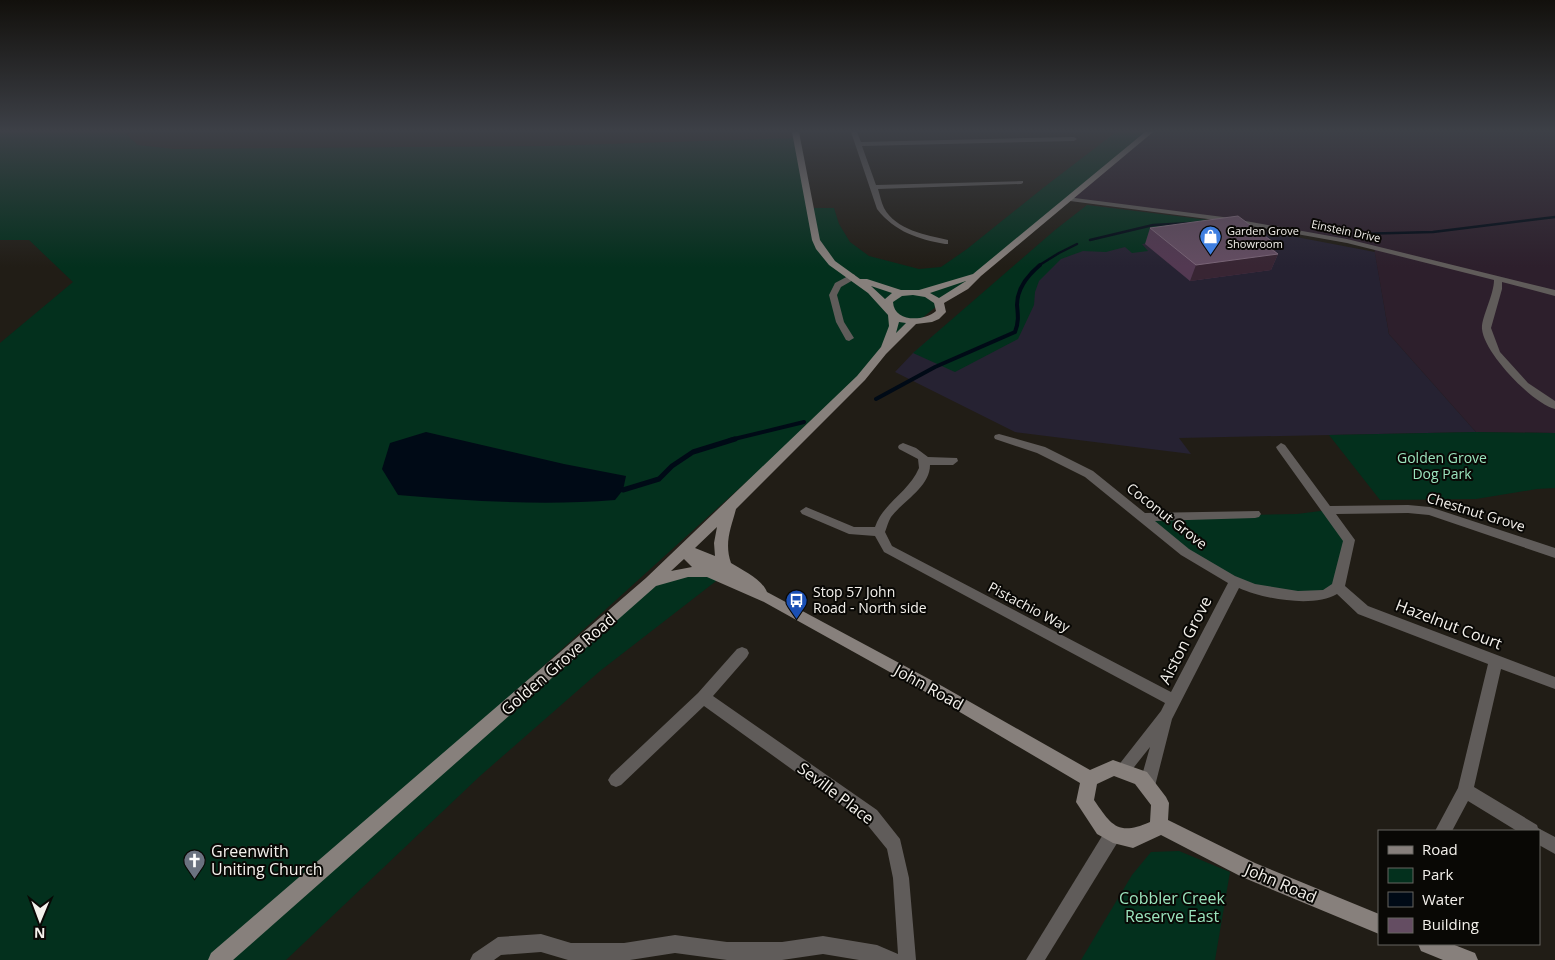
<svg xmlns="http://www.w3.org/2000/svg" width="1555" height="960" font-family="'Open Sans',sans-serif">
	<style>
		.commercial { fill: #262232 }
		.industrial { fill: #2d1f2c }
		.green { fill: #03301d }
		.water { fill: #000a16 }
		.lines { fill: none; stroke-linecap: round; stroke-linejoin: round }
		.stream-far2 { stroke: #000a16; stroke-width: 2.5 }
		.stream-far1 { stroke: #000a16; stroke-width: 4 }
		.stream { stroke: #000a16; stroke-width: 5 }
		.street { fill: #605c5a; fill-rule: evenodd }
		.secondary { fill: #87807c; fill-rule: evenodd }
		.wall { fill: #533952 }
		.shaded-wall { fill: #382533 }
		.building { fill: #644d62; stroke: #7b6678 }
		.labels { text-anchor: middle; stroke-width: 4; stroke-linejoin: round; paint-order: stroke }
		.far-poi-label { font-size: 11px; fill: #f4f1ec; stroke: #090805; text-anchor: start }
		.far-street-label { font-size: 11px; fill: #f4f1ec; stroke: #090805 }
		.park-label { font-size: 14px; fill: #9be4bd; stroke: #090805 }
		.street-label { font-size: 14px; fill: #f4f1ec; stroke: #090805 }
		.poi-label { font-size: 14px; fill: #f4f1ec; stroke: #090805; text-anchor: start }
		.near-street-label { font-size: 16px; fill: #f4f1ec; stroke: #090805 }
		.near-poi-label { font-size: 16px; fill: #f4f1ec; stroke: #090805; text-anchor: start }
		.near-park-label { font-size: 16px; fill: #9be4bd; stroke: #090805 }
	</style>
	<rect width="100%" height="100%" fill="#211d16"/>
	<polygon class="commercial" points="1087,205 1213,221 1375,252 1389,334 1476,432 1179,438 1191,454 1015,432 895,372 913,353"/>
	<polygon class="industrial" points="1150,132 1555,132 1555,433 1476,432 1389,334 1374,248 1249,224 1070,199"/>
	<g class="green">
		<polygon points="0,132 128,132 127,135 138,145 174,149 546,146 796,138 810,208 834,208 839,224 850,242 869,256 919,269 941,267 967,249 1043,188 1116,132 1149,132 910,328 861,378 401,795 651,582 688,572 720,578 600,671 480,776 286,960 0,960 0,343 73,282 29,240 0,240"/>
		<polygon points="1087,205 1208,220 1265,230 1266,239 1232,232 1142,244 1148,251 1132,253 1125,247 1106,252 1083,251 1061,259 1039,281 1035,292 1034,305 1018,339 955,372 913,353 1055,230"/>
		<polygon points="1476,432 1555,433 1555,488 1537,489 1476,499 1380,500 1329,435"/>
		<polygon points="1328,510 1349,540 1338,587 1298,596 1231,579 1142,517 1297,514"/>
		<polygon points="1179,851 1230,872 1215,960 1081,960 1132,875 1151,852"/>
	</g>
	<path class="water" d="M 426,432 L 564,464 L 626,476 L 623,490 L 615,500 C 543,506 470,501 398,495 L 382,469 L 390,443 Z"/>
	<g class="lines">
		<g class="stream-far2">
			<polyline points="1356,234 1433,232 1555,217"/>
			<polyline points="1090,240 1153,225 1191,223"/>
			<polyline points="1038,266 1059,253 1077,244"/>
		</g>
		<g class="stream-far1">
			<path d="M 876,399 L 935,367 L 1015,332 C 1019,322 1018,315 1017,305 C 1017,288 1028,275 1040,265"/>
			<polyline points="730,440 804,422"/>
		</g>
		<polyline class="stream" points="623,490 659,479 672,466 693,452 735,439"/>
		<g class="street">
			<path d="M 851,132 L 857,132 L 861,142 L 1074,137 L 1077,139 L 1074,141 L 862,146 L 876,185 L 1023,181 L 1023,183 L 1021,184 L 878,189 C 880,195 881,202 884,208 C 896,230 926,235 948,240 L 948,244 L 945,244 C 918,239 895,232 877,209 Z"/>
			<path d="M 1067,197 L 1223,217 L 1347,239 L 1555,290 L 1555,296 L 1502,282 L 1502,289 L 1491,328 L 1500,352 L 1528,383 L 1555,401 L 1555,409 C 1532,403 1484,353 1482,329 C 1481,318 1494,295 1494,280 L 1347,243 L 1223,221 L 1070,201 L 1067,201 Z"/>
			<polygon points="852,274 855,275 855,279 841,287 837,295 844,322 854,338 849,341 846,340 836,322 829,295 835,283"/>
			<path d="M 999,434 L 1045,447 L 1093,471 L 1145,513 L 1259,511 L 1261,514 L 1259,517 L 1255,518 L 1155,521 L 1189,549 L 1235,576 L 1255,584 L 1298,591 L 1323,590 L 1332,584 L 1343,541 L 1277,449 L 1276,447 L 1281,443 L 1285,445 L 1330,506 L 1408,505 L 1430,507 L 1555,548 L 1555,558 L 1429,515 L 1408,513 L 1336,514 L 1355,540 L 1345,586 L 1368,606 L 1555,677 L 1555,689 L 1501,669 L 1474,787 L 1537,825 L 1538,828 L 1555,837 L 1555,854 L 1539,845 L 1539,831 L 1517,831 L 1468,801 L 1452,831 L 1435,831 L 1458,788 L 1488,664 L 1358,614 L 1337,594 C 1314,608 1263,599 1239,588 L 1172,719 L 1155,786 L 1153,791 L 1147,793 L 1141,791 L 1139,786 L 1150,747 L 1127,776 L 1122,778 L 1117,776 L 1114,771 L 1161,711 L 1165,703 L 884,552 L 875,536 L 849,534 L 802,514 L 800,511 L 806,507 L 854,527 L 875,527 C 883,503 909,492 919,468 L 918,459 L 899,449 L 898,447 L 899,445 L 903,443 L 916,448 L 928,457 L 957,458 L 958,461 L 953,465 L 930,465 C 930,487 903,501 891,517 C 888,522 887,527 885,532 L 892,546 L 1171,692 L 1228,583 L 1181,555 L 1085,477 L 1037,453 L 995,439 L 994,437 L 995,435 Z"/>
			<polygon points="742,647 747,649 749,653 747,657 713,696 877,810 900,839 909,878 916,960 859,960 823,954 782,960 727,960 675,953 630,960 568,960 541,952 501,955 494,960 470,960 473,954 498,937 541,934 571,943 624,943 675,935 727,942 782,942 823,936 877,945 898,954 893,878 887,849 865,822 704,706 621,785 616,787 611,785 608,780 611,775 698,693 737,649"/>
			<polygon points="1113,826 1119,828 1121,834 1119,840 1045,960 1026,960 1107,828"/>
		</g>
		<g class="secondary">
			<path d="M 792,132 L 799,132 L 820,240 L 835,261 L 860,279 L 867,279 L 901,290 L 919,290 L 973,274 L 1145,132 L 1153,132 L 981,276 L 968,289 L 944,303 L 946,312 L 939,319 L 932,322 L 916,324 L 886,354 L 865,380 L 736,509 C 731,528 724,543 731,563 C 742,570 762,579 767,592 L 942,686 L 1090,770 L 1113,760 L 1147,772 L 1166,797 L 1169,803 L 1168,820 L 1255,863 L 1379,914 L 1379,934 L 1242,877 L 1161,835 L 1133,848 L 1113,843 L 1097,834 L 1076,802 L 1080,783 L 931,695 L 764,602 L 707,577 L 688,577 L 656,586 L 233,960 L 208,960 L 211,953 L 646,578 L 857,376 L 881,347 L 889,326 L 888,315 L 868,293 L 829,265 L 816,249 L 812,240 ZM 966,281 L 939,298 L 930,293 ZM 871,286 L 892,293 L 885,299 ZM 913,295 L 925,297 L 934,303 L 936,311 C 923,322 894,322 893,302 L 902,296 ZM 899,322 L 906,323 L 896,333 ZM 717,527 L 714,543 L 715,556 L 695,548 ZM 684,559 L 692,567 L 671,571 ZM 1114,776 L 1135,784 L 1151,805 L 1150,822 C 1118,836 1112,826 1094,800 L 1097,784 Z"/>
			<polygon points="1418,944 1452,944 1475,953 1478,960 1443,960 1421,951"/>
		</g>
	</g>
	<polygon class="wall" points="1150,228 1277,245 1275,251 1278,254 1271,270 1190,281 1145,244"/>
	<polygon class="shaded-wall" points="1277,245 1273,254 1278,254 1271,270 1190,281 1196,265 1267,246"/>
	<polygon class="building" points="1238,216 1277,245 1267,246 1278,254 1196,265 1150,228"/>
	<linearGradient id="sky" x2="0" y2="1"><stop stop-color="#12100c"/><stop offset="0.49" stop-color="#3d4047"/><stop offset="1" stop-color="#3d4047" stop-opacity="0"/></linearGradient>
	<rect width="1555" height="267" fill="url(#sky)"/>
	<defs>
		<symbol id="shop-pin" viewBox="-11 -11 22 30"><path d="M0 17L-7.5 6A9.5 9.5 0 1 1 7.5 6Z" fill="#3f7fe0" stroke="#090805"/><path d="M-5-2.5h2.3a2.7 3.5 0 0 1 5.4 0H5L5.5 6h-11ZM-1.5-2.5h3a1.5 2.3 0 0 0-3 0Z" fill="#fff"/></symbol>
		<symbol id="bus-pin" viewBox="-11 -11 22 30"><path d="M0 17L-7.5 6A9.5 9.5 0 1 1 7.5 6Z" fill="#1a4fb4" stroke="#090805"/><path d="M-5-6H5V4H4V6H2V4H-2V6H-4V4H-5ZM-3.5-4V0h7V-4ZM-3.5 1.2v1.5H-2V1.2ZM2 1.2v1.5H3.5V1.2Z" fill="#fff"/></symbol>
		<symbol id="church-pin" viewBox="-11 -11 22 30"><path d="M0 17L-7.5 6A9.5 9.5 0 1 1 7.5 6Z" fill="#6b7280" stroke="#090805"/><path d="M-1.2-6h2.4v3.5h3.3v2.4h-3.3V6h-2.4V-.1h-3.3v-2.4h3.3Z" fill="#fff"/></symbol>
	</defs>
	<g fill-rule="evenodd">
		<use href="#shop-pin" x="1198" y="224" width="25" height="34"/>
		<use href="#bus-pin" x="784" y="588" width="25" height="34"/>
		<use href="#church-pin" x="182" y="848" width="25" height="34"/>
	</g>
	<g class="labels">
		<g class="far-poi-label">
			<text x="1227" y="235">Garden Grove<tspan x="1227" dy="13">Showroom</tspan></text>
		</g>
		<g class="far-street-label">
			<text transform="translate(1346 231) rotate(12)" y="4">Einstein Drive</text>
		</g>
		<g class="park-label">
			<text x="1442" y="463">Golden Grove<tspan x="1442" dy="16">Dog Park</tspan></text>
		</g>
		<g class="street-label">
			<text transform="translate(1476 512) rotate(17)" y="5">Chestnut Grove</text>
			<text transform="translate(1167 516) rotate(38)" y="5">Coconut Grove</text>
			<text transform="translate(1029 607) rotate(28)" y="5">Pistachio Way</text>
		</g>
		<g class="poi-label">
			<text x="813" y="597">Stop 57 John<tspan x="813" dy="16">Road - North side</tspan></text>
		</g>
		<g class="near-street-label">
			<text transform="translate(1449 624) rotate(21)" y="6">Hazelnut Court</text>
			<text transform="translate(1185 640) rotate(-63)" y="6">Aiston Grove</text>
			<text transform="translate(558 664) rotate(-41)" y="6">Golden Grove Road</text>
			<text transform="translate(929 687) rotate(29)" y="6">John Road</text>
			<text transform="translate(836 793) rotate(37)" y="6">Seville Place</text>
			<text transform="translate(1281 883) rotate(23)" y="6">John Road</text>
		</g>
		<g class="near-poi-label">
			<text x="211" y="857">Greenwith<tspan x="211" dy="18">Uniting Church</tspan></text>
		</g>
		<g class="near-park-label">
			<text x="1172" y="904">Cobbler Creek<tspan x="1172" dy="18">Reserve East</tspan></text>
		</g>
	</g>
	<rect x="1378" y="830" width="162" height="115" fill="#090805" stroke="#676561"/>
	<rect x="1388" y="846" width="25" height="8" fill="#87807c" stroke="#676561"/>
	<text x="1422" y="855" font-size="15" fill="#f4f1ec">Road</text>
	<rect x="1388" y="868" width="25" height="15" fill="#03301d" stroke="#676561"/>
	<text x="1422" y="880" font-size="15" fill="#f4f1ec">Park</text>
	<rect x="1388" y="892" width="25" height="15" fill="#000a16" stroke="#676561"/>
	<text x="1422" y="905" font-size="15" fill="#f4f1ec">Water</text>
	<rect x="1388" y="918" width="25" height="15" fill="#644d62" stroke="#676561"/>
	<text x="1422" y="930" font-size="15" fill="#f4f1ec">Building</text>
	<g transform="translate(40 920) rotate(181)" stroke="#090805" stroke-width="4" paint-order="stroke">
	<path d="M0-4L9 19L0 12L-9 19Z" fill="#f4f1ec"/>
	<text y="-8" font-size="14" font-weight="bold" text-anchor="middle" fill="#f4f1ec">N</text>
	</g>
</svg>
